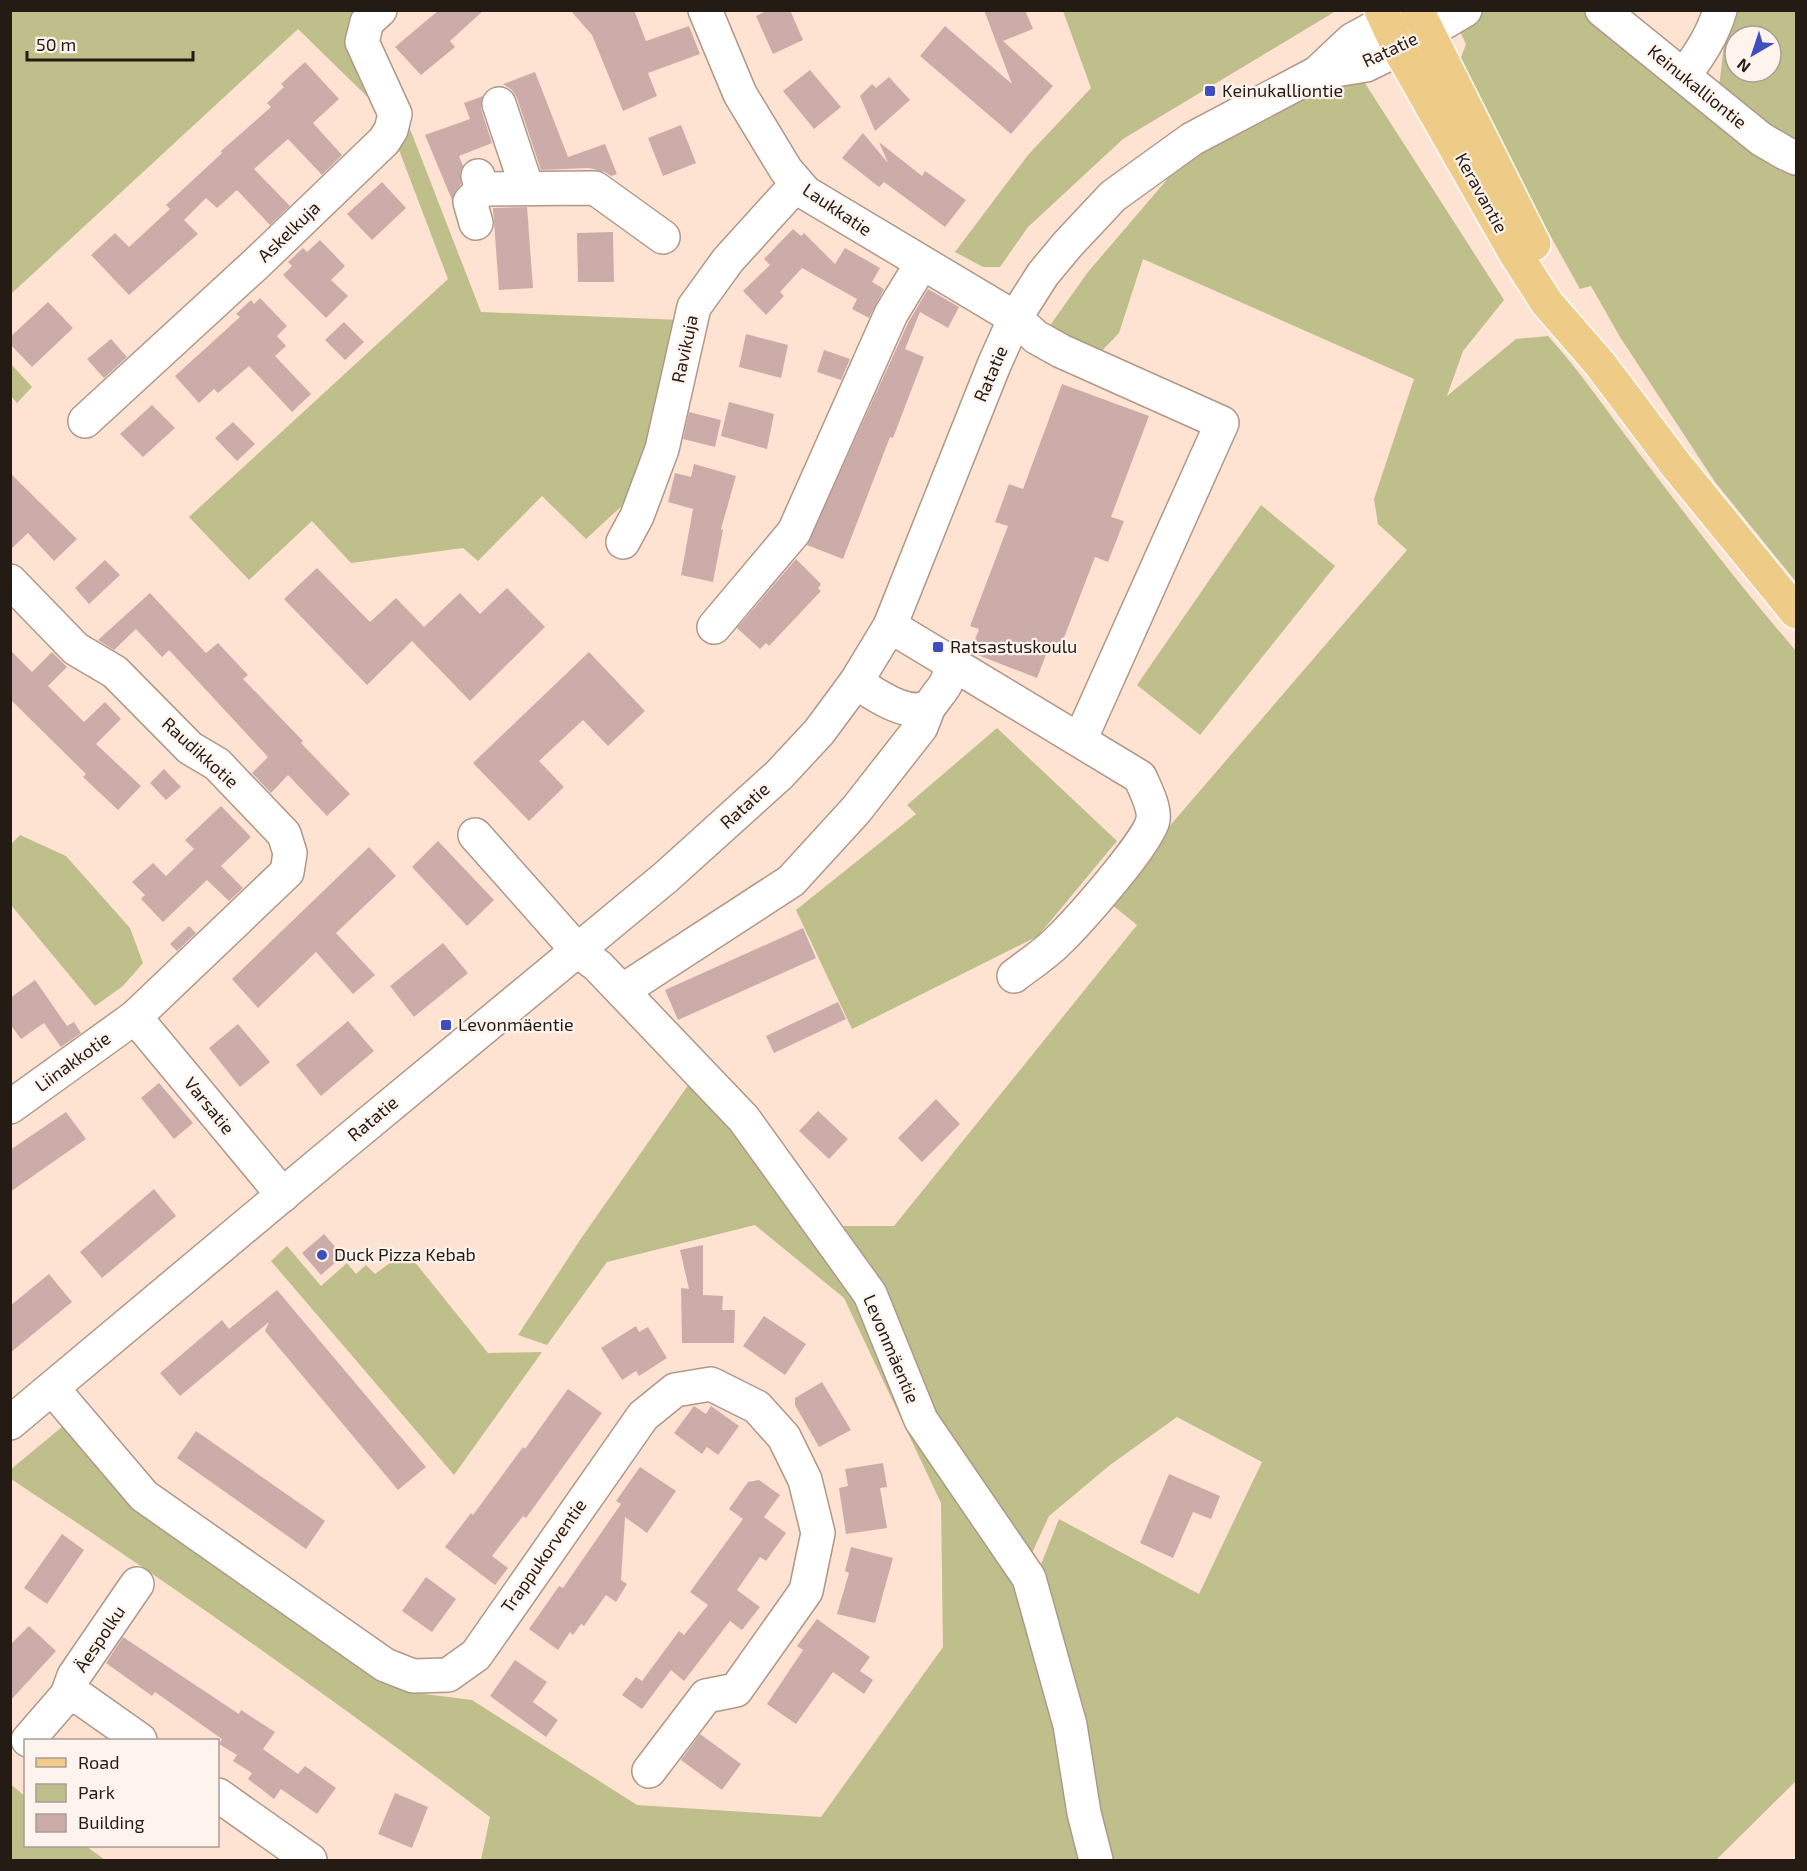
<svg xmlns="http://www.w3.org/2000/svg" width="1807" height="1871" font-family="'Exo 2',sans-serif">
	<style>
		.green { fill: #bfbf8c; fill-rule: evenodd }
		.building { fill: #ccaca9 }
		.lines { fill: none; stroke-linecap: round; stroke-linejoin: round }
		.minor-casing { stroke: #b19788; stroke-width: 36 }
		.major-casing { stroke: #fff; stroke-width: 36 }
		.minor { stroke: #fff; stroke-width: 33 }
		.major { stroke: #efcb88; stroke-width: 33 }
		.poi-dot { fill: #3e4ec1; stroke: #fff3ed; stroke-width: 2 }
		.labels { text-anchor: middle; stroke-width: 4.5; stroke-linejoin: round; paint-order: stroke }
		.street-label { font-size: 18px; fill: #251b15; stroke: #fff3ed }
		.poi-label { font-size: 18px; fill: #251b15; stroke: #fff3ed; text-anchor: start }
	</style>
	<rect width="100%" height="100%" fill="#fee2d2"/>
	<g class="green">
		<polygon points="11,11 378,11 356,30 384,113 298,29 11,294"/>
		<polygon points="1063,11 1063,10 1336,11 1123,139 1028,227 1000,267 983,267 955,252 1028,155 1091,88"/>
		<path d="M 1450,11 L 1629,11 L 1719,87 L 1728,11 L 1796,11 L 1796,582 L 1715,482 L 1620,337 L 1591,286 L 1580,289 L 1465,83 L 1459,63 L 1466,44 ZM 1735,36 L 1771,36 L 1771,72 L 1735,72 Z"/>
		<path d="M 1361,77 L 1504,300 L 1463,351 L 1447,396 L 1516,339 L 1548,336 C 1580,371 1606,410 1635,448 C 1687,517 1740,586 1796,651 L 1796,1781 L 1716,1860 L 481,1860 L 490,1817 C 334,1700 174,1586 11,1479 L 10,1470 L 68,1422 L 133,1499 L 381,1674 L 417,1693 L 472,1700 L 637,1805 L 821,1817 L 943,1647 L 941,1503 L 844,1298 L 755,1225 L 607,1262 L 547,1345 L 518,1335 L 580,1240 L 691,1081 L 740,1124 L 816,1226 L 865,1297 L 918,1424 L 1025,1582 L 1042,1586 L 1036,1577 L 1059,1519 L 1199,1594 L 1262,1462 L 1177,1417 L 1110,1465 L 1049,1516 L 1027,1564 L 927,1416 L 874,1290 L 832,1226 L 894,1226 L 1137,925 L 1106,900 L 1407,550 L 1378,524 L 1374,499 L 1414,379 L 1143,259 L 1119,333 L 1099,354 L 1046,331 L 1088,272 L 1176,169 L 1273,113 Z"/>
		<polygon points="410,129 481,312 682,320 638,491 586,539 542,496 478,561 463,548 351,563 312,521 249,580 189,517 448,279 399,150"/>
		<polygon points="11,364 32,387 17,403 11,396"/>
		<polygon points="1261,505 1335,566 1200,735 1137,685"/>
		<polygon points="997,728 1117,841 1038,936 852,1029 796,910 916,814 907,805"/>
		<polygon points="20,835 66,856 130,928 143,963 123,986 95,1006 11,905 11,844"/>
		<polygon points="287,1246 321,1286 347,1263 356,1274 366,1265 375,1274 406,1251 488,1353 542,1352 454,1475 271,1261"/>
		<polygon points="10,1784 25,1796 26,1846 86,1846 105,1860 11,1860"/>
	</g>
	<g class="building">
		<polygon points="439,10 484,10 450,41 455,47 421,75 395,47"/>
		<polygon points="570,10 634,10 646,41 689,26 700,54 648,73 657,96 623,111 592,35"/>
		<polygon points="768,10 790,10 803,40 773,54 756,16"/>
		<polygon points="984,10 1025,10 1033,29 1003,41 1053,86 1011,134 920,56 945,26 1012,84"/>
		<polygon points="305,62 339,99 313,123 342,155 322,175 288,139 254,169 290,206 270,225 237,190 217,208 206,198 184,220 198,234 129,295 91,255 115,233 129,247 170,209 166,205 222,153 221,151 271,107 267,103 284,87 281,84"/>
		<polygon points="810,70 841,107 814,129 783,91"/>
		<polygon points="535,72 568,157 605,144 617,174 611,176 605,172 589,168 541,170 517,98 512,90 503,84"/>
		<polygon points="889,77 910,100 875,131 860,96 872,84 876,88"/>
		<polygon points="483,96 481,109 492,143 459,156 463,166 460,172 461,184 452,200 425,135 470,119 464,103"/>
		<polygon points="681,125 696,163 663,176 648,138"/>
		<polygon points="863,133 888,163 879,142 922,176 925,171 966,200 945,227 884,182 879,187 842,158"/>
		<polygon points="382,182 406,208 372,240 347,214"/>
		<polygon points="527,207 533,288 499,290 493,208"/>
		<polygon points="793,229 801,236 804,233 835,264 845,248 880,268 872,282 884,289 869,318 852,309 857,299 802,268 780,292 784,296 766,315 743,291 770,265 764,259"/>
		<polygon points="613,232 614,282 578,282 577,233"/>
		<polygon points="320,240 345,266 331,280 348,296 326,318 283,275 292,266 288,262 303,248 307,252"/>
		<polygon points="928,289 959,307 948,328 920,312 905,349 924,357 893,438 890,437 843,559 807,545 908,323"/>
		<polygon points="260,298 287,326 277,336 286,346 275,356 311,394 292,412 249,366 218,393 214,389 199,403 175,376 240,317 236,314 251,300 254,304"/>
		<polygon points="48,302 73,328 32,367 10,344 10,337"/>
		<polygon points="344,322 364,342 345,360 325,340"/>
		<polygon points="746,334 788,345 781,378 739,367"/>
		<polygon points="111,339 127,357 104,378 87,359"/>
		<polygon points="824,350 850,359 841,380 817,372"/>
		<polygon points="1062,384 1149,416 1111,517 1124,521 1108,562 1095,557 1057,656 1047,652 1037,678 970,652 979,629 970,626 1008,526 995,522 1009,484 1023,489"/>
		<polygon points="729,402 774,414 767,449 721,436"/>
		<polygon points="152,405 175,428 143,457 120,434"/>
		<polygon points="689,412 721,420 715,447 683,439"/>
		<polygon points="233,422 255,444 237,461 215,438"/>
		<polygon points="694,464 736,476 721,529 723,530 713,582 681,575 693,509 668,502 675,473 691,477"/>
		<polygon points="10,473 77,539 54,561 28,533 10,550"/>
		<polygon points="796,559 821,584 818,588 821,591 769,646 766,643 760,649 737,628"/>
		<polygon points="105,560 120,575 89,604 75,588"/>
		<polygon points="317,568 370,622 396,598 424,627 460,593 480,614 507,588 545,627 470,701 412,641 367,685 284,599"/>
		<polygon points="150,593 206,653 218,643 248,675 243,679 303,741 301,743 350,794 327,816 288,775 271,793 252,773 268,757 169,650 162,657 136,629 114,650 98,640"/>
		<polygon points="10,650 32,672 52,652 67,667 48,686 84,722 105,702 121,719 96,744 141,786 118,810 83,777 86,774 10,699"/>
		<polygon points="589,652 645,711 608,746 583,720 539,761 564,787 529,821 473,763"/>
		<polygon points="164,769 181,787 166,800 150,783"/>
		<polygon points="221,806 251,837 221,866 243,888 229,901 207,880 163,922 141,899 145,895 132,882 153,863 166,876 194,849 185,840"/>
		<polygon points="438,841 494,900 467,926 412,867"/>
		<polygon points="369,847 396,876 336,933 375,975 353,994 316,952 258,1008 232,979"/>
		<polygon points="189,926 196,933 177,951 170,944"/>
		<polygon points="803,928 816,958 678,1020 665,990"/>
		<polygon points="443,943 468,973 414,1017 390,986"/>
		<polygon points="35,980 67,1026 74,1022 81,1033 61,1047 44,1023 21,1039 10,1024 10,998"/>
		<polygon points="838,1002 846,1019 774,1053 766,1036"/>
		<polygon points="348,1021 374,1051 321,1096 296,1065"/>
		<polygon points="238,1024 270,1062 240,1087 209,1048"/>
		<polygon points="159,1083 193,1123 174,1139 141,1098"/>
		<polygon points="936,1099 960,1124 922,1162 898,1138"/>
		<polygon points="818,1111 848,1139 829,1159 799,1131"/>
		<polygon points="66,1112 86,1139 10,1192 10,1150"/>
		<polygon points="154,1189 176,1216 102,1278 80,1252"/>
		<polygon points="324,1234 343,1256 321,1275 302,1253"/>
		<polygon points="703,1245 703,1295 723,1296 722,1310 735,1310 734,1343 682,1343 681,1288 689,1289 680,1250"/>
		<polygon points="49,1274 72,1302 10,1353 10,1306"/>
		<polygon points="277,1290 426,1467 398,1490 265,1331 269,1322 180,1396 160,1373 222,1320 229,1329"/>
		<polygon points="764,1316 806,1344 785,1375 743,1346"/>
		<polygon points="636,1326 639,1332 648,1327 667,1358 639,1376 636,1371 622,1380 601,1348"/>
		<polygon points="822,1382 851,1430 819,1447 795,1405 795,1398"/>
		<polygon points="568,1389 602,1413 526,1518 523,1516 492,1556 508,1568 495,1585 445,1547 471,1513 473,1515 523,1447 525,1449"/>
		<polygon points="694,1406 706,1414 711,1406 739,1426 718,1455 707,1447 702,1454 674,1433"/>
		<polygon points="196,1431 325,1521 306,1549 177,1458"/>
		<polygon points="883,1463 887,1487 880,1488 887,1528 846,1534 839,1488 848,1486 845,1469"/>
		<polygon points="640,1467 676,1491 647,1533 625,1517 621,1580 627,1584 616,1602 606,1595 584,1626 581,1624 573,1635 570,1632 558,1650 529,1629 559,1586 563,1588 621,1504 616,1501"/>
		<polygon points="1169,1474 1220,1496 1211,1519 1193,1512 1173,1558 1140,1543"/>
		<polygon points="759,1480 780,1495 764,1517 786,1533 766,1561 760,1557 737,1590 760,1607 742,1630 730,1621 684,1681 671,1670 642,1709 622,1695 636,1677 642,1681 679,1631 684,1635 708,1605 690,1592 743,1519 729,1509 748,1482"/>
		<polygon points="62,1534 84,1550 47,1604 24,1588"/>
		<polygon points="851,1547 893,1558 875,1623 837,1614 849,1573 845,1571"/>
		<polygon points="426,1577 456,1599 432,1632 402,1611"/>
		<polygon points="817,1619 870,1657 860,1671 873,1680 864,1694 833,1672 796,1724 767,1704 803,1650 797,1646"/>
		<polygon points="29,1626 56,1651 10,1701 10,1645"/>
		<polygon points="123,1637 239,1714 241,1710 275,1732 263,1749 298,1774 305,1766 336,1788 317,1814 281,1789 274,1799 248,1779 252,1773 233,1761 237,1755 219,1744 222,1739 155,1692 152,1696 106,1663"/>
		<polygon points="515,1660 547,1682 533,1702 558,1720 546,1737 490,1696"/>
		<polygon points="700,1734 741,1764 722,1790 681,1760"/>
		<polygon points="395,1793 428,1807 412,1848 378,1834"/>
	</g>
	<g class="lines">
		<defs>
			<g id="minor">
				<polyline points="705,10 740,94 786,170 806,193 1015,318 1036,337 1061,351 1222,423 1080,740"/>
				<polyline points="1602,10 1761,139 1785,153 1796,158"/>
				<polyline points="1317,73 1366,65 1399,49 1465,10"/>
				<path d="M 1684,76 C 1699,55 1713,35 1720,10"/>
				<polyline points="499,104 527,188"/>
				<polyline points="478,176 482,189 595,188 663,237"/>
				<polyline points="476,223 470,202 482,189"/>
				<polyline points="85,421 257,263 384,141 391,130 395,114 362,42 367,22 380,10"/>
				<polyline points="623,542 637,516 662,449 694,307 728,260 797,184"/>
				<polyline points="10,581 76,649 115,672 190,748 217,764 284,834 290,853 287,872 135,1017 10,1107"/>
				<polyline points="714,627 794,532 891,314 922,263"/>
				<path d="M 948,661 L 1140,777 C 1145,789 1155,807 1153,820 C 1148,843 1077,923 1057,942 C 1044,955 1028,965 1014,976"/>
				<path d="M 856,682 C 872,693 909,719 929,706 C 933,703 937,695 941,691 C 949,680 951,674 948,661 L 890,626"/>
				<polyline points="475,835 577,950 598,966 744,1119 870,1294 921,1420 1029,1578 1070,1725 1084,1813 1096,1860"/>
				<polyline points="622,991 791,881 856,810 921,727 929,706"/>
				<polyline points="135,1017 283,1195"/>
				<polyline points="52,1388 144,1496 385,1665 413,1676 448,1675 476,1655 643,1416 675,1390 711,1384 757,1407 784,1437 805,1480 818,1533 806,1591 736,1690 706,1696 649,1771"/>
				<polyline points="10,1423 329,1156 666,877 779,775 819,732 856,682 890,626 994,365 1015,318 1043,274 1068,244 1113,196 1192,139 1317,73 1352,40 1407,10"/>
				<polyline points="67,1695 74,1676 137,1584"/>
				<polyline points="28,1740 67,1695 82,1699 140,1740"/>
				<polyline points="218,1795 310,1860"/>
			</g>
			<g id="major">
				<polyline points="1381,10 1399,49 1515,253 1547,303 1600,364 1676,465 1796,612"/>
				<polyline points="1417,10 1534,244"/>
			</g>
		</defs>
		<use href="#minor" class="minor-casing"/>
		<use href="#major" class="major-casing"/>
		<use href="#minor" class="minor"/>
		<use href="#major" class="major"/>
	</g>
	<g class="poi-dot">
		<rect x="1204" y="85" width="12" height="12" rx="3"/>
		<rect x="932" y="641" width="12" height="12" rx="3"/>
		<rect x="440" y="1019" width="12" height="12" rx="3"/>
		<circle cx="322" cy="1255" r="6"/>
	</g>
	<g class="labels">
		<g class="street-label">
			<text transform="translate(1390 50) rotate(-25)" y="6">Ratatie</text>
			<text transform="translate(1697 87) rotate(39)" y="6">Keinukalliontie</text>
			<text transform="translate(1481 193) rotate(61)" y="6">Keravantie</text>
			<text transform="translate(837 210) rotate(34)" y="6">Laukkatie</text>
			<text transform="translate(289 232) rotate(-44)" y="6">Askelkuja</text>
			<text transform="translate(685 349) rotate(-78)" y="6">Ravikuja</text>
			<text transform="translate(991 374) rotate(-67)" y="6">Ratatie</text>
			<text transform="translate(200 753) rotate(42)" y="6">Raudikkotie</text>
			<text transform="translate(745 806) rotate(-42)" y="6">Ratatie</text>
			<text transform="translate(73 1062) rotate(-36)" y="6">Liinakkotie</text>
			<text transform="translate(209 1106) rotate(51)" y="6">Varsatie</text>
			<text transform="translate(373 1119) rotate(-40)" y="6">Ratatie</text>
			<text transform="translate(891 1349) rotate(67)" y="6">Levonmäentie</text>
			<text transform="translate(544 1556) rotate(-55)" y="6">Trappukorventie</text>
			<text transform="translate(100 1639) rotate(-56)" y="6">Äespolku</text>
		</g>
		<g class="poi-label">
			<text x="1222" y="97">Keinukalliontie</text>
			<text x="950" y="653">Ratsastuskoulu</text>
			<text x="458" y="1031">Levonmäentie</text>
			<text x="334" y="1261">Duck Pizza Kebab</text>
		</g>
	</g>
	<rect width="1807" height="1871" fill="none" stroke="#251b15" stroke-width="24"/>
	<rect x="24" y="1739" width="195" height="108" fill="#fff3ed" stroke="#a89d97" stroke-width="1.5"/>
	<rect x="36" y="1758" width="30" height="9" fill="#efcb88" stroke="#a89d97" stroke-width="1.5"/>
	<text x="78" y="1769" font-size="18" fill="#251b15">Road</text>
	<rect x="36" y="1784" width="30" height="18" fill="#bfbf8c" stroke="#a89d97" stroke-width="1.5"/>
	<text x="78" y="1799" font-size="18" fill="#251b15">Park</text>
	<rect x="36" y="1814" width="30" height="18" fill="#ccaca9" stroke="#a89d97" stroke-width="1.5"/>
	<text x="78" y="1829" font-size="18" fill="#251b15">Building</text>
	<g transform="translate(1753 54) rotate(219)"><circle r="28" fill="#fff3ed" stroke="#a89d97" stroke-width="1.5"/>
	<path d="M0-4.5L10 22L0 15L-10 22Z" fill="#3e4ec1"/>
	<text y="-9" font-size="16" font-weight="bold" text-anchor="middle" fill="#251b15">N</text>
	</g>
	<path d="M27 51v9h166v-9" fill="none" stroke="#251b15" stroke-width="3"/>
	<text x="36" y="51" font-size="18" fill="#251b15" stroke="#fff3ed" stroke-width="4.5" paint-order="stroke">50 m</text>
</svg>
